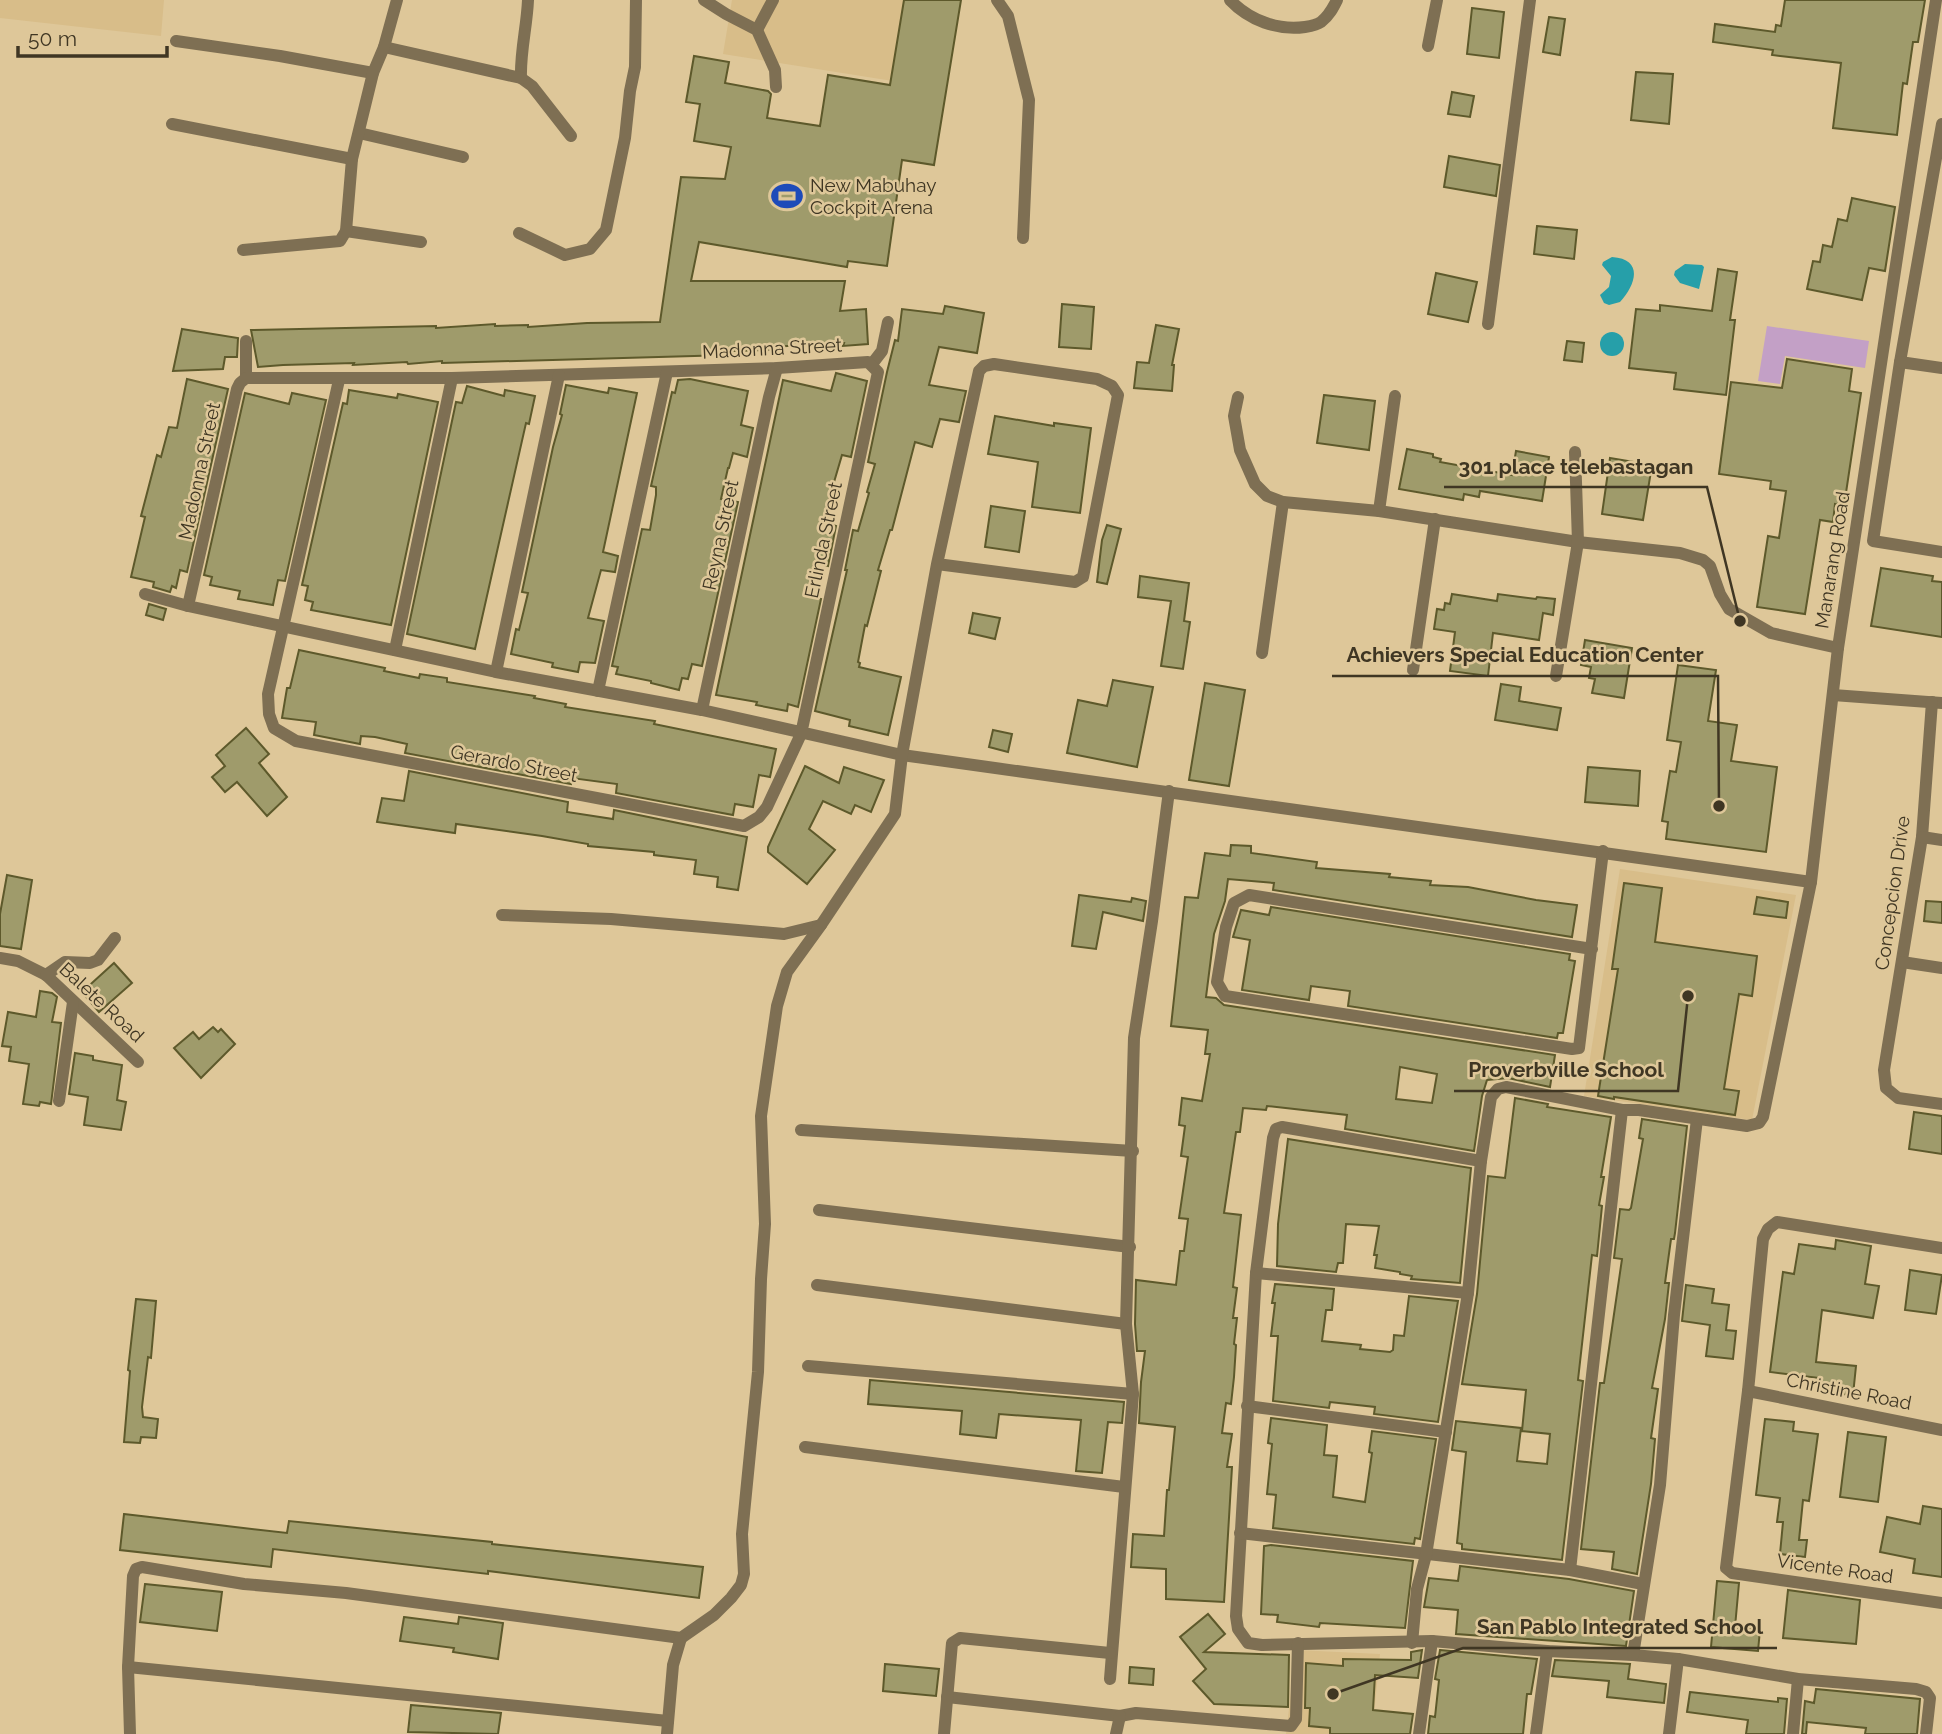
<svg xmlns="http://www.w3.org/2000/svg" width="1942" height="1734" font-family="Raleway,sans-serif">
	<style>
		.built { fill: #d8bd89 }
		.green { fill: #c3a0c6 }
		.water { fill: #269fa9 }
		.building { fill: #9f9b6b; stroke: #5d592b; stroke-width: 2; fill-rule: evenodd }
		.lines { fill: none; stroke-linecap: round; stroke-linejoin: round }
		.minor { stroke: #7e6f53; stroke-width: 12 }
		.labels { text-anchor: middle; stroke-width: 5; stroke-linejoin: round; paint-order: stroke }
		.poi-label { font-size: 19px; fill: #3f3623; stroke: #dec799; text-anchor: start }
		.street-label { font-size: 19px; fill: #3f3623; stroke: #dec799 }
		.leader { fill: none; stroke: #3f3623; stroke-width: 2.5 }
		.callout-dot { fill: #3f3623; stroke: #dec799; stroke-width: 2.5 }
		.callout-label { font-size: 21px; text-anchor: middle; font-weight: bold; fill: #3f3623; stroke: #dec799; stroke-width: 5; stroke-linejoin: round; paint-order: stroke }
	</style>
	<rect width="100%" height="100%" fill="#dec799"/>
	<g class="built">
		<polygon points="0,0 164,0 161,36 0,18"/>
		<polygon points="732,0 931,0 918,85 723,54"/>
		<polygon points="1620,869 1796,895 1752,1120 1584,1096"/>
		<polygon points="1296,1650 1380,1654 1372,1734 1286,1734"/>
	</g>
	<polygon class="green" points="1767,326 1869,341 1865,368 1785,356 1780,384 1758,381"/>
	<g class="water">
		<path d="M 1612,257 C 1644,259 1636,285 1620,302 L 1609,305 L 1604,303 L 1600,295 L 1609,287 L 1611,276 L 1602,265 L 1603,262 Z"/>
		<polygon points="1685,264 1702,265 1704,267 1699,289 1680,283 1674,275 1675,271"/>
		<circle cx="1612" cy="344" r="12"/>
	</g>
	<g class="building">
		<polygon points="904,0 961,0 934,165 902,160 887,266 848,261 847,267 699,242 691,281 845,281 840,311 866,309 868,344 843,346 844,343 769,347 769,350 729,351 729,355 442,363 442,361 408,364 407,362 353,365 354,363 283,365 258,367 251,330 436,326 436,328 495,324 495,326 528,325 528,327 587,323 660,322 681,177 725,179 731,147 694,141 700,104 686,102 694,56 729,62 725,83 768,91 771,94 767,118 820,126 828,75 890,85"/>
		<polygon points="1785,0 1925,0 1918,42 1913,42 1907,84 1903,83 1897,135 1833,128 1841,63 1772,55 1773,50 1713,42 1715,24 1775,32 1776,25 1781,26"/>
		<polygon points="1472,8 1504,12 1499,58 1467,54"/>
		<polygon points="1549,17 1565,19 1560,55 1543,52"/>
		<polygon points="1636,72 1673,74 1669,124 1631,120"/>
		<polygon points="1452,92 1474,96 1470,117 1448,114"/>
		<polygon points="1449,156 1500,165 1496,196 1444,187"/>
		<polygon points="1852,198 1895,207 1885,271 1869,268 1862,300 1807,289 1813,261 1820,262 1823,245 1832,247 1838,219 1847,221"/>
		<polygon points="1537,226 1577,230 1574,259 1534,254"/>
		<polygon points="1718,269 1737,272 1730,320 1735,320 1726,395 1674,389 1676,373 1629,368 1636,309 1660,311 1660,305 1712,311"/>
		<polygon points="1436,273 1477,282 1468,322 1428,314"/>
		<polygon points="1062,304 1094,307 1091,349 1059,347"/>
		<polygon points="945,306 984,313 977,353 939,347 929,385 966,391 959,422 940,419 932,447 915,442 892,530 890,530 878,570 881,571 867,626 865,625 858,662 860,663 859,667 901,677 888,735 849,726 850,720 815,711 847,570 845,570 853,530 858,531 869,493 867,492 875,464 868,462 887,372 895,340 898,341 902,309 943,314"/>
		<polygon points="1156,325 1179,329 1172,365 1174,365 1172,391 1134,388 1137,362 1149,363"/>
		<polygon points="182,329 238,338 237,357 225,357 223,369 173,371"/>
		<polygon points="1567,341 1584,343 1582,362 1564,360"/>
		<polygon points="1787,359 1852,369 1849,391 1861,393 1844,506 1835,504 1833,522 1820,520 1805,614 1757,607 1768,536 1779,538 1786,491 1770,489 1771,481 1719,474 1731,382 1782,388"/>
		<polygon points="836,373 867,381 851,457 842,455 827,506 830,506 826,523 836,526 828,566 814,562 807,596 821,599 798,707 788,704 787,711 756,705 757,702 716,695 783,380 831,391"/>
		<polygon points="187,379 228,389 187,572 180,570 176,588 172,586 170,592 153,587 154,582 131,577 145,517 141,516 157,455 161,457 169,427 177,428"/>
		<polygon points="690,379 748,391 741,425 753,428 747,457 733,453 729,468 728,468 721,499 738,502 702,666 692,664 688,679 682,678 679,690 651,683 651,681 616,674 618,667 612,666 642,529 650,530 656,495 656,487 651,486 672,392 675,393 678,380"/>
		<polygon points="566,385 608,393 609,388 637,393 603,552 618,556 615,572 601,570 588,618 604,621 595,663 580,662 578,672 552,667 553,663 511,654 516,629 519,630 528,593 522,592 553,447 562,415 560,414"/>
		<polygon points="467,386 504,396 505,390 535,396 529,424 526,423 475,649 407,634 456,402 462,403"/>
		<polygon points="349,390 397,398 398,394 438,402 391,625 311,610 313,602 305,600 308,586 302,585 343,403 347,404"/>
		<polygon points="245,393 289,404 292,393 326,400 285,581 278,580 273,605 238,599 240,591 210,585 212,577 204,575"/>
		<polygon points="1324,395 1375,401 1369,450 1317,443"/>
		<polygon points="995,416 1054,426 1054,423 1091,428 1080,513 1032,507 1038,462 988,454"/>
		<polygon points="1407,449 1433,454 1433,457 1441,459 1440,462 1512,475 1516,451 1549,457 1542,501 1480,491 1479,497 1464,494 1463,500 1399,489"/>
		<polygon points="1610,458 1652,465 1643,520 1602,514"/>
		<polygon points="991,506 1025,511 1019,552 985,547"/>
		<polygon points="1107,525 1121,529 1107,584 1097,582 1102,540"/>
		<polygon points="1881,568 1933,576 1932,581 1942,582 1942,637 1871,626"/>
		<polygon points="1140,576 1189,583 1184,621 1190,622 1183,669 1161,666 1171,601 1138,597"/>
		<polygon points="1452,594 1497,601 1498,594 1536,599 1537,597 1555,599 1553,615 1543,613 1539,640 1493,633 1488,676 1450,671 1455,632 1434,629 1437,609 1444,610 1445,603 1450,604"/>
		<polygon points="149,604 166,609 163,620 146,615"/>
		<polygon points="973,613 1000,618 995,639 969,633"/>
		<polygon points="1585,640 1632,648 1624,698 1592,693 1595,679 1589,678 1591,667 1581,665"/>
		<polygon points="299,650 385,668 384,671 419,678 420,674 447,678 447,682 535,696 534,698 566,704 565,707 655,721 654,724 776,749 770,777 759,775 753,807 735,804 733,815 616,793 617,784 572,778 571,784 405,753 407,744 375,737 361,736 360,744 314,735 316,722 282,718 287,688 290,688"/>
		<polygon points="1678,665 1716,670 1708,721 1737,725 1731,761 1777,767 1766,852 1666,839 1668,822 1662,821 1670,771 1676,772 1681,742 1667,740"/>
		<polygon points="1113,680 1153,687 1137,767 1067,753 1078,700 1107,706"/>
		<polygon points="1205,683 1245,690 1229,786 1189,780"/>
		<polygon points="1501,684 1521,687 1519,701 1561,708 1557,730 1495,720"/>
		<polygon points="246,728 269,754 259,763 287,797 267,816 237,782 225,792 212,777 225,766 216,755"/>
		<polygon points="993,730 1012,734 1008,752 989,747"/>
		<polygon points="805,766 839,783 844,767 884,780 871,812 855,805 851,814 823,801 809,829 835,850 807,884 768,852 768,847"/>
		<polygon points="1588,767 1640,771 1638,806 1585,802"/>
		<polygon points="409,771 568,802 567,812 613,819 614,810 747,837 738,890 717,887 718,877 694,874 696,860 654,855 654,852 588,846 588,844 542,836 456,824 455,833 377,822 382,798 404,801"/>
		<path d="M 1231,845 L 1251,846 L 1251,853 L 1317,862 L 1316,868 L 1390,874 L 1389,877 L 1431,881 L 1430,885 L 1468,887 L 1536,900 L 1577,905 L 1572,937 L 1273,890 L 1274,883 L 1228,879 L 1225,901 L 1214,934 L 1206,997 L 1216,998 L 1224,1005 L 1555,1055 L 1550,1087 L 1508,1078 L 1487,1080 L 1482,1096 L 1474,1151 L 1345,1129 L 1347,1115 L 1267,1106 L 1266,1110 L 1243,1108 L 1240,1132 L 1236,1132 L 1224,1213 L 1241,1215 L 1233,1287 L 1237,1288 L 1233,1318 L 1237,1318 L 1234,1344 L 1236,1345 L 1234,1377 L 1231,1404 L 1226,1403 L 1222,1433 L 1232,1434 L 1227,1467 L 1232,1467 L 1224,1602 L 1166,1599 L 1166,1569 L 1131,1567 L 1133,1534 L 1164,1536 L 1167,1490 L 1169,1490 L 1175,1427 L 1139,1423 L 1141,1382 L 1145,1351 L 1137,1351 L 1135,1324 L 1136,1280 L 1176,1285 L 1180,1251 L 1184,1251 L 1188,1219 L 1179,1218 L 1188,1157 L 1181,1156 L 1185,1126 L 1179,1125 L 1182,1098 L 1202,1101 L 1210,1054 L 1205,1054 L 1208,1030 L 1171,1026 L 1185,897 L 1198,898 L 1205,853 L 1230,856 ZM 1400,1067 L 1437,1074 L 1432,1103 L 1396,1099 Z"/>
		<polygon points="7,875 32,880 21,949 0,946 0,914"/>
		<polygon points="1624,883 1662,888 1655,942 1757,956 1752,996 1739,994 1724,1089 1739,1091 1735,1115 1614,1097 1614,1099 1598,1096 1618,969 1612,969"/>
		<polygon points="1079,895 1131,902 1132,898 1146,901 1143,921 1103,912 1096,949 1072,946"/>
		<polygon points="1757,897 1788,902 1786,918 1754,914"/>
		<polygon points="1926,901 1942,902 1942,923 1924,921"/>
		<polygon points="1271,907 1570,954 1569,960 1575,961 1563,1033 1558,1033 1557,1038 1348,1006 1350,991 1311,986 1309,1000 1242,990 1250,940 1233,937 1241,910 1269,915"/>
		<polygon points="114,963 132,983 99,1012 82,992"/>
		<polygon points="40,991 52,993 57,997 52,1022 61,1023 51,1104 40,1102 39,1106 23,1104 29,1064 9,1061 11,1047 2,1046 8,1012 36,1017"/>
		<polygon points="213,1027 218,1032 221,1029 235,1044 201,1078 174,1048 193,1032 199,1039"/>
		<polygon points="75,1053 93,1056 93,1060 122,1065 117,1100 126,1102 121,1130 84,1125 88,1097 69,1094"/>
		<polygon points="1515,1098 1548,1104 1547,1107 1611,1117 1601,1177 1604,1177 1599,1205 1602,1206 1597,1256 1592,1255 1578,1380 1583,1381 1562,1560 1462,1549 1462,1544 1457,1543 1466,1452 1452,1450 1456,1421 1521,1428 1517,1461 1547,1464 1550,1434 1522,1431 1526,1390 1462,1384 1477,1294 1488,1176 1505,1178"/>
		<polygon points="1914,1112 1942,1116 1942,1154 1909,1149"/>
		<polygon points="1642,1119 1687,1126 1675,1233 1674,1239 1671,1239 1665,1283 1669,1283 1665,1319 1652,1388 1658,1389 1651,1438 1655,1439 1651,1484 1637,1574 1612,1569 1614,1552 1581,1549 1600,1383 1604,1383 1622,1259 1614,1258 1620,1209 1629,1210 1631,1208 1643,1139 1639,1138"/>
		<polygon points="1288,1139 1471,1168 1460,1283 1411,1279 1412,1276 1400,1274 1400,1272 1375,1268 1377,1255 1374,1255 1379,1226 1346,1224 1343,1263 1338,1263 1336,1272 1277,1266 1278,1224"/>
		<polygon points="1836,1240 1871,1246 1865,1284 1879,1286 1873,1318 1822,1310 1816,1362 1856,1366 1853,1395 1818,1392 1820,1378 1770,1372 1783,1272 1794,1274 1799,1244 1835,1249"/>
		<polygon points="1910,1270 1942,1275 1936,1314 1905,1310"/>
		<polygon points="1275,1284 1334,1289 1332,1310 1326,1310 1322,1341 1361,1345 1360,1349 1390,1352 1393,1350 1394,1335 1404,1336 1409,1296 1458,1301 1438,1422 1374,1414 1375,1407 1330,1402 1329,1408 1273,1401 1278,1336 1271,1336 1275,1303 1272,1303"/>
		<polygon points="1686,1285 1714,1289 1712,1303 1729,1305 1726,1330 1736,1331 1733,1359 1706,1356 1710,1325 1682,1321"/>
		<polygon points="136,1299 156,1301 151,1358 148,1357 142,1407 143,1417 158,1419 156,1438 141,1437 140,1443 124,1442 130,1371 128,1370"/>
		<polygon points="870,1380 1124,1402 1122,1423 1108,1422 1102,1473 1076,1471 1081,1420 999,1414 996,1438 960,1434 962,1411 868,1404"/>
		<polygon points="1271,1418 1327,1425 1324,1455 1337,1456 1333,1497 1365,1502 1372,1453 1369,1452 1372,1431 1436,1439 1420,1539 1415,1538 1414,1544 1273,1528 1276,1495 1267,1494 1272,1444 1268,1443"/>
		<polygon points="1765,1419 1794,1422 1793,1431 1818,1434 1809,1501 1803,1500 1799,1540 1807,1540 1805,1557 1780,1554 1783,1522 1777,1522 1780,1498 1756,1495"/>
		<polygon points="1848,1432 1886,1437 1878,1502 1840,1497"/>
		<polygon points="1923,1506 1942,1509 1942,1577 1913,1573 1915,1559 1880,1552 1887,1517 1920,1524"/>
		<polygon points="124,1514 287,1533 289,1521 492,1542 492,1544 703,1567 699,1598 488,1571 488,1574 273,1549 271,1567 120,1550"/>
		<polygon points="1271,1545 1413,1561 1405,1628 1320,1623 1319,1627 1277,1622 1278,1615 1261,1614 1264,1546"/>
		<polygon points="1460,1566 1569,1579 1634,1591 1626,1646 1456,1634 1458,1610 1424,1607 1429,1578 1458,1581"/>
		<polygon points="1717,1581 1739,1583 1735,1627 1760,1630 1758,1651 1711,1647"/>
		<polygon points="145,1584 222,1592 217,1631 140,1622"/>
		<polygon points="1788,1590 1860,1600 1856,1644 1783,1638"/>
		<polygon points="1208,1614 1225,1634 1204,1652 1289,1655 1288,1707 1214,1704 1193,1681 1206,1669 1180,1637"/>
		<polygon points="404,1617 458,1624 459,1617 503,1623 498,1659 453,1652 454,1648 400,1641"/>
		<polygon points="1422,1650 1418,1678 1375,1675 1373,1710 1413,1714 1410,1734 1330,1734 1330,1728 1309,1726 1310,1708 1305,1708 1306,1663 1343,1666 1343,1659 1411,1660 1411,1652"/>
		<polygon points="1440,1650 1537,1659 1531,1694 1527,1694 1523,1734 1428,1734 1430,1716 1435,1717 1439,1680 1435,1679"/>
		<polygon points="1555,1660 1630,1664 1628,1679 1666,1684 1664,1703 1607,1697 1609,1681 1552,1676"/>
		<polygon points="885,1664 939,1669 936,1696 883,1691"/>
		<polygon points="1130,1667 1154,1669 1153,1685 1129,1683"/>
		<polygon points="1816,1689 1920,1699 1917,1734 1865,1734 1866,1728 1807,1722 1806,1734 1802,1734 1805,1701 1814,1703"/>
		<polygon points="1690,1692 1778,1702 1778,1698 1787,1699 1784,1734 1746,1734 1748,1720 1687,1712"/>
		<polygon points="411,1705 501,1713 498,1734 408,1732"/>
	</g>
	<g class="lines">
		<g class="minor">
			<path d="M 528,0 C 527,26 520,52 521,78 L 532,86 L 571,136"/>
			<polyline points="704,0 726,14 757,30 775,70 776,87"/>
			<polyline points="997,0 1008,16 1029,100 1023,238"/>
			<path d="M 1230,0 C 1249,20 1278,31 1305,27 C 1311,26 1317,25 1321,22 C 1329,16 1333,8 1337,0"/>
			<polyline points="757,30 773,0"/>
			<polyline points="176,41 280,56 373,73"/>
			<polyline points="1428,46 1437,0"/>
			<polyline points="384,47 521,78"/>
			<polyline points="172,124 352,159"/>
			<polyline points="1942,124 1900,362 1873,541 1942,552"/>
			<polyline points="359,133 463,157"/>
			<polyline points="346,231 421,242"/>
			<polyline points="519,233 565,255 590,249 606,230 625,138 630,91 635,67 636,0"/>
			<polyline points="243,250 340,241 346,231 352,159 373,73 384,47 397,0"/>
			<polyline points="1488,324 1530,0"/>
			<polyline points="246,341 246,378"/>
			<polyline points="1900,362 1942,368"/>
			<polyline points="872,364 882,351 888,322"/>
			<polyline points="339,380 268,694 269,714 274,728 296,741 744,826 759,817 767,807 801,734 878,372 868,362 777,368 452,378 246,378 240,383 237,389 188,606 496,672 702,710 902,755 1811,882"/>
			<polyline points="1238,397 1234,416 1240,450 1255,484 1267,496 1283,502 1379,511 1578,542 1680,553 1703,560 1710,566 1720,594 1729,609 1771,633 1838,648"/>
			<polyline points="1379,511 1395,396"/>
			<polyline points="145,594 188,606"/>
			<polyline points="395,650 452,378"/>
			<polyline points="1262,653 1283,502"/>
			<polyline points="1413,670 1435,519"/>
			<polyline points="496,672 559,375"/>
			<polyline points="1556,676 1578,542 1575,452"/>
			<polyline points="598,691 667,372"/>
			<polyline points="1833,695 1942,703"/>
			<polyline points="1932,702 1922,837 1884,1070 1886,1088 1898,1098 1942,1104"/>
			<polyline points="702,710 769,397 777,368"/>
			<polyline points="1922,837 1942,840"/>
			<polyline points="502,915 611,919 784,934 821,925"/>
			<polyline points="1592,949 1249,895 1234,903 1226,927 1217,982 1225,996 1572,1049 1579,1048 1603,851"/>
			<polyline points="0,958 18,961 46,975 138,1062"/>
			<polyline points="1902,962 1942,968"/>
			<polyline points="46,975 65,962 90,963 98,960 115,938"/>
			<polyline points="59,1101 73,1002"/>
			<polyline points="801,1130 1133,1151"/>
			<polyline points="1481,1161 1282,1127 1276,1129 1273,1138 1256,1273 1236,1616 1238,1629 1248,1643 1262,1645 1432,1641 1547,1651 1633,1655 1678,1659 1798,1679 1916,1689 1926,1692 1930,1698 1926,1734"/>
			<polyline points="819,1210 1130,1247"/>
			<polyline points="1942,1248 1777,1222 1768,1229 1763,1239 1748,1391 1726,1568 1732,1573 1942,1603"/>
			<polyline points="1256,1273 1468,1293"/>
			<polyline points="817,1285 1126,1324"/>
			<polyline points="808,1366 1133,1394"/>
			<polyline points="1748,1391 1942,1430"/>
			<polyline points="1247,1406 1446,1432"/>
			<polyline points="805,1447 1124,1487"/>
			<polyline points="1240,1533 1570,1570 1643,1584"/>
			<polyline points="1570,1570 1622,1110"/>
			<polyline points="1412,1643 1417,1589 1426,1555 1468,1293 1481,1161 1491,1097 1498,1089 1506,1087 1622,1110 1639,1110 1747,1126 1759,1123 1763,1117 1811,882 1838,648 1936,0"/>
			<polyline points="1633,1655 1660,1485 1674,1315 1697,1119"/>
			<polyline points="128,1667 668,1721"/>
			<polyline points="1110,1679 1133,1394 1126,1324 1134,1038 1152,921 1169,791"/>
			<polyline points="947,1697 1120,1716 1136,1713 1291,1726 1296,1719 1298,1643"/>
			<polyline points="130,1734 128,1667 133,1576 136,1569 142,1567 244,1584 346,1593 681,1638 714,1615 731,1598 741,1585 744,1574 742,1534 758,1372 761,1279 765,1224 761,1116 777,1006 787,972 821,925 895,814 902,755 937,564 979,371 984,366 994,364 1097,379 1112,386 1118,395 1083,577 1075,582 937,564"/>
			<polyline points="667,1734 673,1665 681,1638"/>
			<polyline points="944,1734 952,1643 960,1638 1110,1653"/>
			<polyline points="1116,1734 1120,1716"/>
			<polyline points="1419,1734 1432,1641"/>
			<polyline points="1536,1734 1547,1651"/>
			<polyline points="1669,1734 1678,1659"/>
			<polyline points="1793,1734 1798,1679"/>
		</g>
	</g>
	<defs>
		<symbol id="stadium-bare" viewBox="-9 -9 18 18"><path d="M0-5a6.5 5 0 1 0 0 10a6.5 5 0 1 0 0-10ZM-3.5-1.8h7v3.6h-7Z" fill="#1e4bb9" stroke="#dec799" stroke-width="2.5" paint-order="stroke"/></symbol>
	</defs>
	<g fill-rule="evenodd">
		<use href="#stadium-bare" x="765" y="174" width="44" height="44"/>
	</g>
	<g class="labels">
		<g class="poi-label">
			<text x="810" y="192">New Mabuhay<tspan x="810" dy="22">Cockpit Arena</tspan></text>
		</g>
		<g class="street-label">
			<text transform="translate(772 348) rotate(-3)" y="7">Madonna Street</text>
			<text transform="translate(199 471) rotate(-78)" y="7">Madonna Street</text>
			<text transform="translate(720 535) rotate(-78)" y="7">Reyna Street</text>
			<text transform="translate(823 540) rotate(-78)" y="7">Erlinda Street</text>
			<text transform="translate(1832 560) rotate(-81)" y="7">Manarang Road</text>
			<text transform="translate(514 763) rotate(11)" y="7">Gerardo Street</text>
			<text transform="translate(1892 893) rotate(-82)" y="7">Concepcion Drive</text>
			<text transform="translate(102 1002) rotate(43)" y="7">Balete Road</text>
			<text transform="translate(1849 1391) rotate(11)" y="7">Christine Road</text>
			<text transform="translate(1835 1568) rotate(8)" y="7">Vicente Road</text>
		</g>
	</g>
	<path class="leader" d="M1740 621L1707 487H1444M1719 806L1718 676H1332M1688 996L1678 1091H1454M1333 1694L1463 1648H1777"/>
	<g class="callout-dot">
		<circle cx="1740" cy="621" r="7"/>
		<circle cx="1719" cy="806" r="7"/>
		<circle cx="1688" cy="996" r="7"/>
		<circle cx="1333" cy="1694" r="7"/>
	</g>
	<g class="callout-label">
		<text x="1576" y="474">301 place telebastagan</text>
		<text x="1525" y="662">Achievers Special Education Center</text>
		<text x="1566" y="1077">Proverbville School</text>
		<text x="1620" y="1634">San Pablo Integrated School</text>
	</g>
	<path d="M18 46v10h149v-10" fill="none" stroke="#3f3623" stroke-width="3.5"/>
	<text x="28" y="46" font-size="21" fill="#3f3623" stroke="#dec799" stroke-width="5" paint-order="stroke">50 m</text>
</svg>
